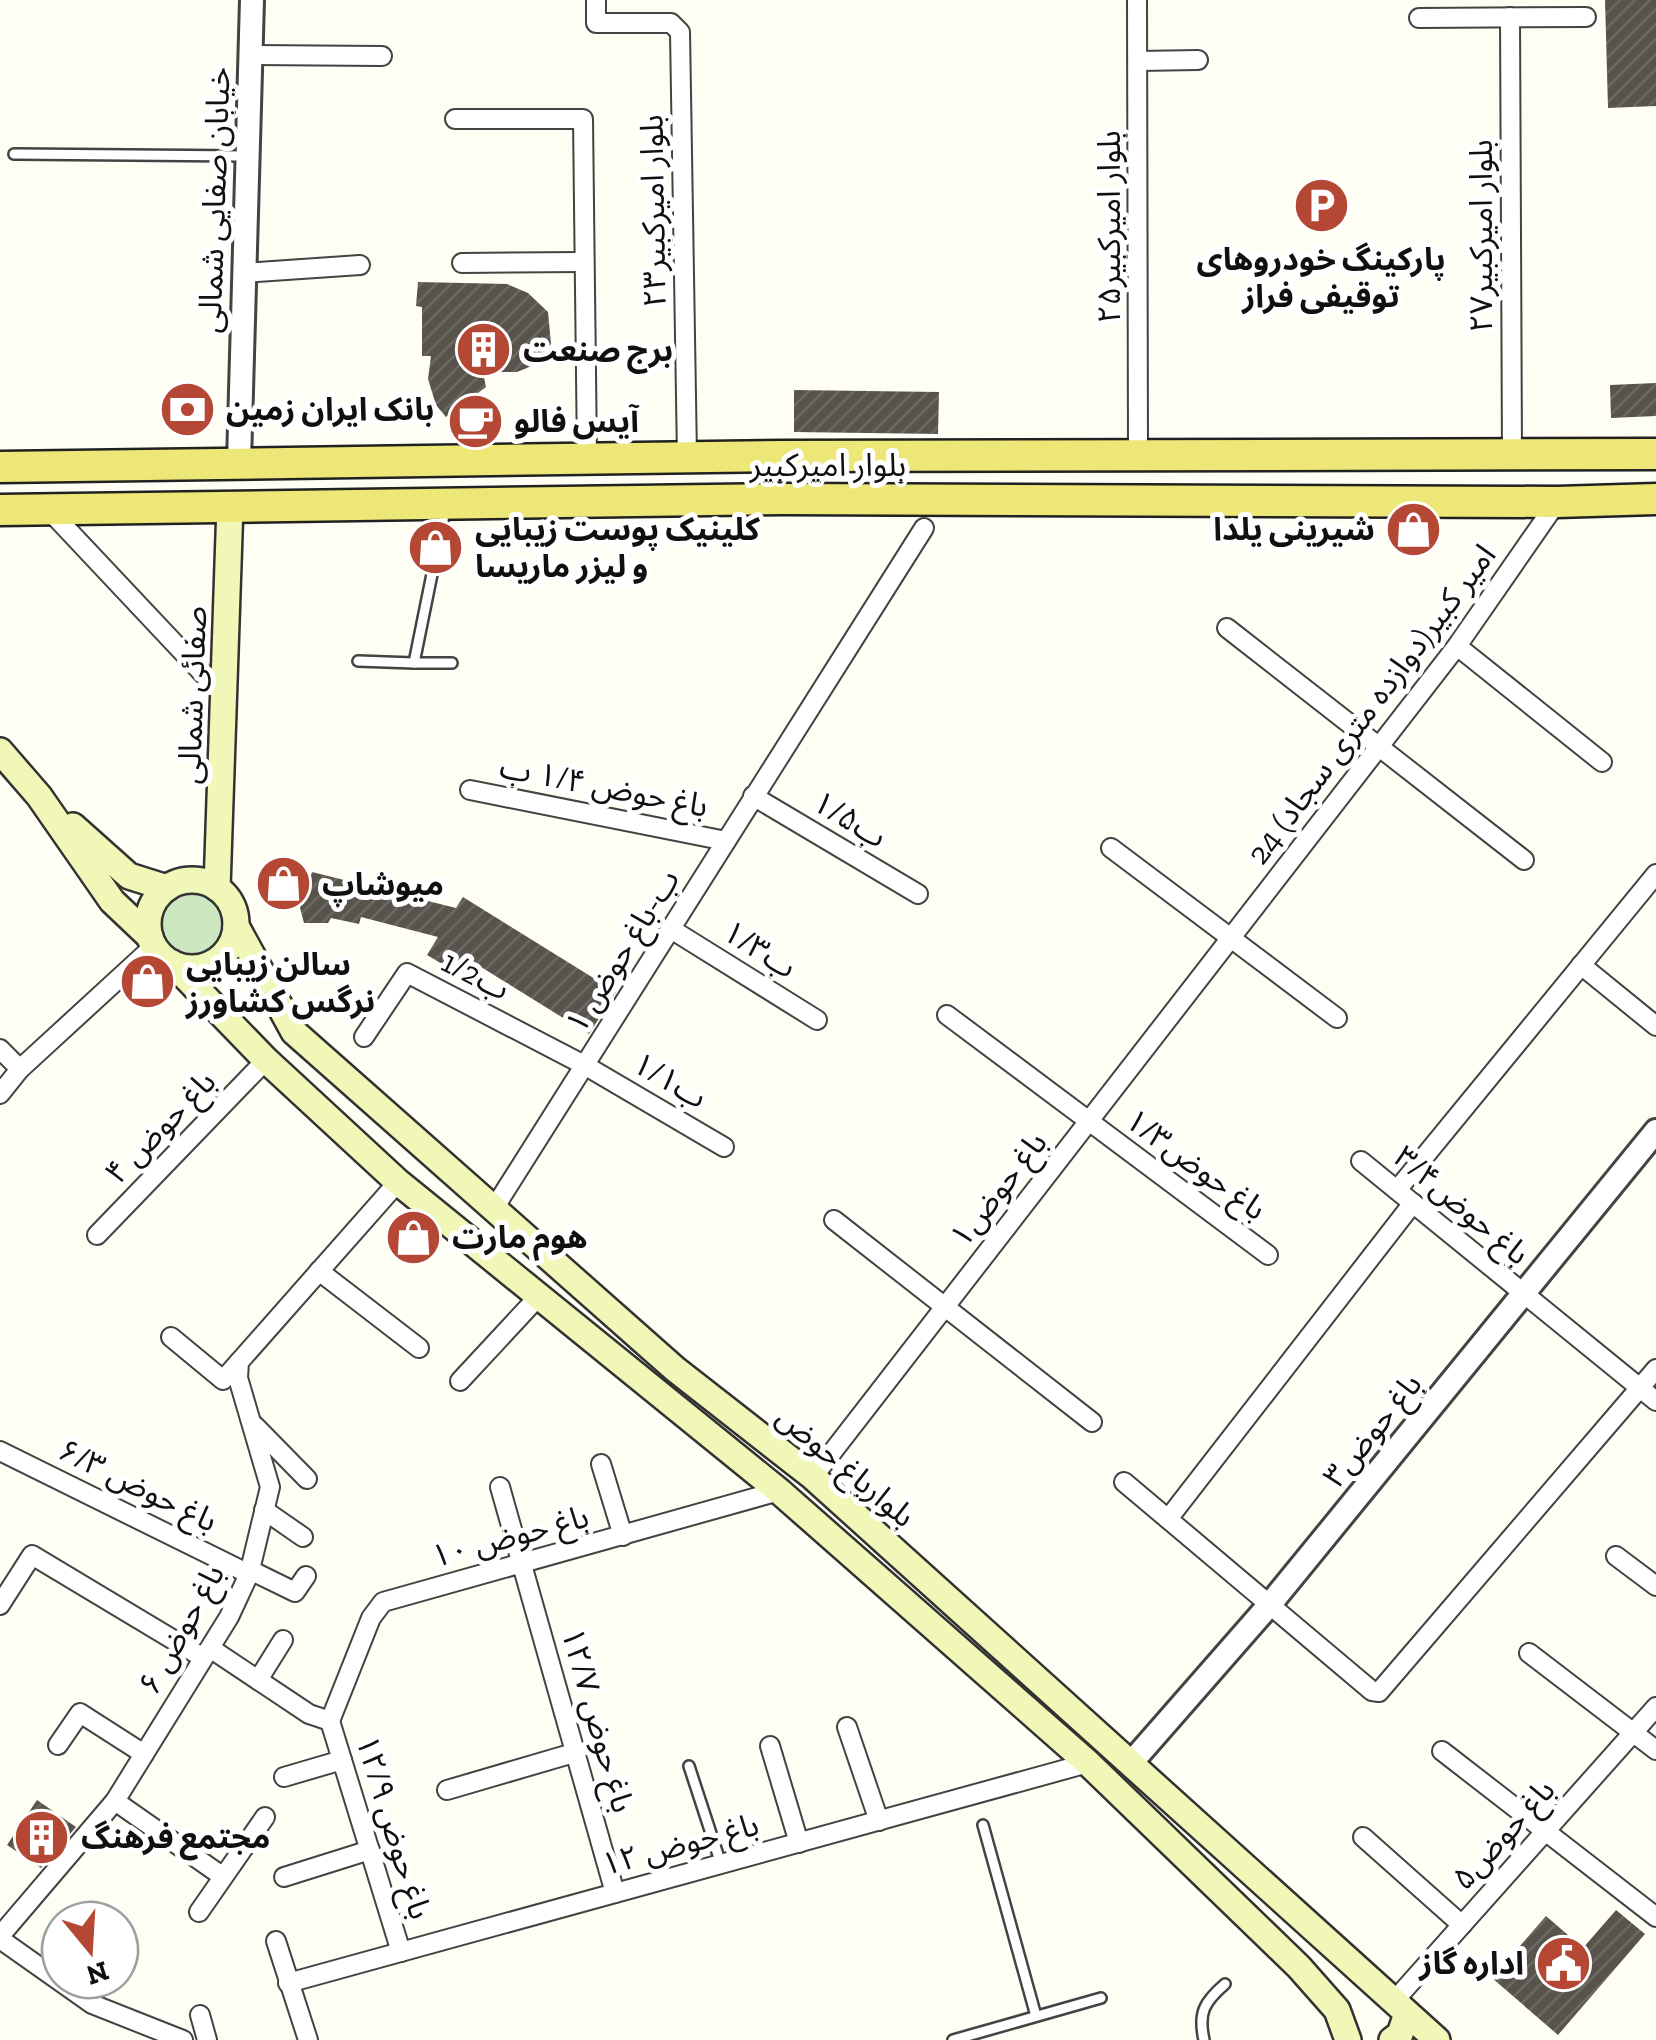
<svg xmlns="http://www.w3.org/2000/svg" width="1656" height="2040" font-family="'Zilla Slab','Noto Sans Arabic',serif">
	<style>
		.grass { fill: #cce6c0 }
		.building { fill: url(#building-hatch) }
		.lines { fill: none; stroke-linecap: round; stroke-linejoin: round }
		.service-casing { stroke: #434343; stroke-width: 14 }
		.minor-casing { stroke: #434343; stroke-width: 22 }
		.tertiary-casing { stroke: #434343; stroke-width: 28 }
		.secondary-casing { stroke: #323232; stroke-width: 30 }
		.primary-casing { stroke: #212121; stroke-width: 35 }
		.service { stroke: #fff; stroke-width: 9 }
		.minor { stroke: #fff; stroke-width: 18 }
		.tertiary { stroke: #fff; stroke-width: 22 }
		.secondary { stroke: #f1f7b6; stroke-width: 25 }
		.primary { stroke: #ece777; stroke-width: 30 }
		.labels { text-anchor: middle; stroke-width: 10; stroke-linejoin: round; paint-order: stroke }
		.street-label { font-size: 32px; fill: #101010; stroke: #fff }
		.poi-label { font-size: 32px; font-weight: bold; fill: #101010; stroke: #fff; text-anchor: start }
	</style>
	<defs>
		<pattern id="building-hatch" width="6" height="6" patternUnits="userSpaceOnUse" patternTransform="scale(2.5)"><rect width="6" height="6" fill="#58544d"/><path d="M-1 1l2-2M0 6l6-6M5 7l2-2" fill="none" stroke="#6b6862"/></pattern>
	</defs>
	<rect width="100%" height="100%" fill="#fefef4"/>
	<circle class="grass" cx="193" cy="924" r="31"/>
	<g class="building">
		<polygon points="1605,0 1656,0 1656,106 1608,108"/>
		<polygon points="418,282 507,284 528,293 548,312 551,344 535,363 527,368 517,372 483,372 486,387 446,417 436,405 428,379 431,356 422,356 422,307 416,306"/>
		<polygon points="1656,383 1656,416 1611,418 1610,385"/>
		<polygon points="794,390 939,392 938,434 794,432"/>
		<polygon points="167,394 209,394 205,415 191,425 167,427"/>
		<polygon points="312,872 456,908 463,897 616,992 589,1034 473,962 464,977 427,955 438,937 361,917 359,924 331,918 328,923 304,923 300,908"/>
		<polygon points="37,1800 76,1827 41,1868 7,1845"/>
		<polygon points="1616,1910 1645,1934 1558,2035 1492,1978 1546,1916 1583,1948"/>
	</g>
	<g class="lines">
		<defs>
			<g id="service">
				<polyline points="14,154 245,156"/>
				<polyline points="358,661 414,663 445,510"/>
				<polyline points="414,663 452,663"/>
				<polyline points="689,1766 721,1864"/>
				<polyline points="983,1825 1036,2016"/>
				<polyline points="953,2040 1101,1998"/>
				<path d="M 1204,2040 C 1198,2013 1204,2002 1225,1984"/>
			</g>
			<g id="minor">
				<polyline points="596,0 596,23 671,23 680,32 687,457"/>
				<polyline points="1137,0 1138,454"/>
				<polyline points="1510,17 1512,453"/>
				<polyline points="1419,18 1586,17"/>
				<polyline points="250,55 382,56"/>
				<polyline points="1139,61 1198,60"/>
				<polyline points="455,119 583,119 587,458"/>
				<polyline points="462,263 583,262"/>
				<polyline points="244,273 360,265"/>
				<polyline points="49,510 225,697"/>
				<polyline points="1227,628 1524,860"/>
				<polyline points="1457,646 1602,762"/>
				<polyline points="470,790 726,841"/>
				<polyline points="753,796 918,894"/>
				<polyline points="1111,848 1337,1018"/>
				<polyline points="671,929 817,1020"/>
				<polyline points="1581,965 1656,1026"/>
				<polyline points="947,1015 1268,1255"/>
				<polyline points="364,1037 407,973 586,1066 724,1147"/>
				<polyline points="0,1049 20,1069"/>
				<polyline points="0,1094 20,1069 154,946"/>
				<polyline points="1361,1161 1656,1401"/>
				<polyline points="1397,1190 1656,874"/>
				<polyline points="493,1210 924,528"/>
				<polyline points="834,1220 1092,1422"/>
				<polyline points="97,1235 266,1060"/>
				<polyline points="319,1271 419,1348"/>
				<polyline points="171,1337 223,1380 239,1362"/>
				<polyline points="460,1381 538,1297"/>
				<polyline points="255,1426 307,1479"/>
				<polyline points="0,1451 249,1574"/>
				<polyline points="601,1464 623,1536"/>
				<polyline points="813,1477 1457,646 1557,502"/>
				<polyline points="1124,1482 1372,1691 1379,1692 1656,1369"/>
				<polyline points="500,1487 615,1893"/>
				<polyline points="264,1510 303,1537"/>
				<polyline points="1168,1519 1413,1203"/>
				<polyline points="1616,1556 1656,1586"/>
				<polyline points="250,1570 295,1592 306,1576"/>
				<polyline points="0,1605 32,1555 202,1657"/>
				<polyline points="210,1648 309,1714 330,1721"/>
				<polyline points="1529,1653 1656,1750"/>
				<polyline points="258,1680 283,1640"/>
				<polyline points="330,1721 371,1618 383,1602 779,1491"/>
				<polyline points="330,1721 401,1952"/>
				<polyline points="847,1727 879,1821"/>
				<polyline points="58,1745 80,1713 144,1754"/>
				<polyline points="770,1746 799,1843"/>
				<polyline points="1442,1751 1656,1917"/>
				<polyline points="284,1777 342,1760"/>
				<polyline points="447,1790 577,1752"/>
				<polyline points="115,1801 222,1876"/>
				<polyline points="1363,1837 1462,1925"/>
				<polyline points="284,1877 370,1850"/>
				<polyline points="199,1912 265,1817"/>
				<polyline points="0,1936 115,1801 229,1617 249,1574 270,1487 238,1378 239,1362 398,1182"/>
				<polyline points="0,1939 92,2004 183,2040"/>
				<polyline points="276,1941 308,2040"/>
				<polyline points="288,1983 1088,1763"/>
				<polyline points="1395,2000 1656,1707"/>
				<polyline points="200,2015 207,2040"/>
			</g>
			<g id="tertiary">
				<polyline points="239,462 252,0"/>
				<polyline points="1131,1763 1271,1603 1656,1131"/>
			</g>
			<g id="secondary">
				<polyline points="0,751 39,796 112,901 150,937"/>
				<polyline points="73,826 129,876 167,888"/>
				<circle cx="192" cy="924" r="44"/>
				<polyline points="217,888 230,505"/>
				<polyline points="236,926 294,1032 675,1369 813,1477 1437,2040"/>
				<polyline points="172,963 266,1060 398,1182 779,1491 1088,1763 1299,1967 1337,2010 1348,2040"/>
				<polyline points="1392,2040 1400,2034 1407,2014"/>
			</g>
			<g id="primary">
				<polyline points="0,467 783,456 1656,454"/>
				<polyline points="0,510 782,499 1557,502 1656,499"/>
			</g>
		</defs>
		<use href="#service" class="service-casing"/>
		<use href="#minor" class="minor-casing"/>
		<use href="#tertiary" class="tertiary-casing"/>
		<use href="#secondary" class="secondary-casing"/>
		<use href="#primary" class="primary-casing"/>
		<use href="#service" class="service"/>
		<use href="#minor" class="minor"/>
		<use href="#tertiary" class="tertiary"/>
		<use href="#secondary" class="secondary"/>
		<use href="#primary" class="primary"/>
	</g>
	<defs>
		<symbol id="parking-disc" viewBox="-11 -11 22 22"><circle r="9.5" fill="#b44834" stroke="#fff"/><path d="M-3.5-5.5H1a3.5 3.5 0 0 1 0 7H-1V5.5H-3.5ZM-1-3.4V-.6H.8a1.4 1.4 0 0 0 0-2.8Z" fill="#fff"/></symbol>
		<symbol id="building-disc" viewBox="-11 -11 22 22"><circle r="9.5" fill="#b44834" stroke="#fff"/><path d="M-4-6H4V6H1V3H-1V6H-4ZM-2.5-4.3h1.7v1.8h-1.7ZM.8-4.3h1.7v1.8H.8ZM-2.5-1h1.7V.8h-1.7ZM.8-1h1.7V.8H.8Z" fill="#fff"/></symbol>
		<symbol id="bank-disc" viewBox="-11 -11 22 22"><circle r="9.5" fill="#b44834" stroke="#fff"/><path d="M-6-4H6V4H-6ZM0-2.3a2.3 2.3 0 1 0 0 4.6a2.3 2.3 0 1 0 0-4.6Z" fill="#fff"/></symbol>
		<symbol id="cafe-disc" viewBox="-11 -11 22 22"><circle r="9.5" fill="#b44834" stroke="#fff"/><path d="M-5.5-4.5H6V0H3Q3 3.5 0 3.5H-2.5Q-5.5 3.5-5.5 0ZM3-3.2v2h1.7v-2ZM-6 4.5H4V6H-6Z" fill="#fff"/></symbol>
		<symbol id="shop-disc" viewBox="-11 -11 22 22"><circle r="9.5" fill="#b44834" stroke="#fff"/><path d="M-5-2.5h2.3a2.7 3.5 0 0 1 5.4 0H5L5.5 6h-11ZM-1.5-2.5h3a1.5 2.3 0 0 0-3 0Z" fill="#fff"/></symbol>
		<symbol id="civic-disc" viewBox="-11 -11 22 22"><circle r="9.5" fill="#b44834" stroke="#fff"/><path d="M-.6-6.5H3V-4.5H.6V-3L4-1V1h2V6H-6V1h2V-1L-.6-3ZM-1.2 2.5V6h2.4V2.5Z" fill="#fff"/></symbol>
	</defs>
	<g fill-rule="evenodd">
		<use href="#parking-disc" x="1290" y="174" width="63" height="63"/>
		<use href="#building-disc" x="452" y="318" width="63" height="63"/>
		<use href="#bank-disc" x="156" y="378" width="63" height="63"/>
		<use href="#cafe-disc" x="444" y="390" width="63" height="63"/>
		<use href="#shop-disc" x="1382" y="498" width="63" height="63"/>
		<use href="#shop-disc" x="404" y="516" width="63" height="63"/>
		<use href="#shop-disc" x="252" y="852" width="63" height="63"/>
		<use href="#shop-disc" x="116" y="950" width="63" height="63"/>
		<use href="#shop-disc" x="382" y="1206" width="63" height="63"/>
		<use href="#building-disc" x="10" y="1806" width="63" height="63"/>
		<use href="#civic-disc" x="1532" y="1932" width="63" height="63"/>
	</g>
	<g class="labels">
		<g class="street-label">
			<text transform="translate(214 200) rotate(-88)" y="11">خیابان صفایی شمالی</text>
			<text transform="translate(653 211) rotate(-91)" y="11">۲۳بلوار امیرکبیر</text>
			<text transform="translate(1109 227) rotate(-90)" y="11">بلوار امیرکبیر۲۵</text>
			<text transform="translate(1481 236) rotate(-90)" y="11">بلوار امیرکبیر۲۷</text>
			<text x="828" y="476">بلوار امیرکبیر</text>
			<text transform="translate(192 695) rotate(-88)" y="11">صفائی شمالی</text>
			<text transform="translate(1371 704) rotate(-53)" y="11">24 امیر کبیر(دوازده متری سجاد)</text>
			<text transform="translate(604 786) rotate(11)" y="11">باغ حوض ۱/۴ ب</text>
			<text transform="translate(850 819) rotate(31)" y="11">ب۱/۵</text>
			<text transform="translate(760 949) rotate(32)" y="11">ب۱/۳</text>
			<text transform="translate(622 951) rotate(-58)" y="11">۱ ب-باغ حوض</text>
			<text transform="translate(476 975) rotate(27)" y="11">1/2ب</text>
			<text transform="translate(670 1080) rotate(30)" y="11">ب۱/۱</text>
			<text transform="translate(160 1127) rotate(-46)" y="11">۴ باغ حوض</text>
			<text transform="translate(1196 1164) rotate(36)" y="11">باغ حوض۱/۳</text>
			<text transform="translate(998 1189) rotate(-52)" y="11">باغ حوض۱</text>
			<text transform="translate(1462 1205) rotate(40)" y="11">باغ حوض۳/۴</text>
			<text transform="translate(1372 1430) rotate(-51)" y="11">باغ حوض۳</text>
			<text transform="translate(846 1466) rotate(40)" y="11">بلوارباغ حوض</text>
			<text transform="translate(138 1485) rotate(26)" y="11">۶/۳ باغ حوض</text>
			<text transform="translate(510 1536) rotate(-15)" y="11">۱۰ باغ حوض</text>
			<text transform="translate(181 1629) rotate(-61)" y="11">۶ باغ حوض</text>
			<text transform="translate(598 1720) rotate(74)" y="11">۱۲/۷ باغ حوض</text>
			<text transform="translate(394 1827) rotate(73)" y="11">۱۲/۹ باغ حوض</text>
			<text transform="translate(1503 1834) rotate(-48)" y="11">باغ حوض۵</text>
			<text transform="translate(680 1844) rotate(-15)" y="11">۱۲ باغ حوض</text>
		</g>
		<g class="poi-label">
			<text x="1321" y="270" text-anchor="middle">پارکینگ خودروهای<tspan x="1321" dy="37">توقیفی فراز</tspan></text>
			<text x="523" y="361">برج صنعت</text>
			<text x="226" y="420">بانک ایران زمین</text>
			<text x="514" y="432">آیس فالو</text>
			<text x="475" y="540">کلینیک پوست زیبایی<tspan x="475" dy="37">و لیزر ماریسا</tspan></text>
			<text x="1375" y="540" text-anchor="end">شیرینی یلدا</text>
			<text x="322" y="895">میوشاپ</text>
			<text x="186" y="975">سالن زیبایی<tspan x="186" dy="37">نرگس کشاورز</tspan></text>
			<text x="452" y="1248">هوم مارت</text>
			<text x="81" y="1848">مجتمع فرهنگ</text>
			<text x="1524" y="1974" text-anchor="end">اداره گاز</text>
		</g>
	</g>
	<g transform="translate(90 1950) rotate(162)"><circle r="48" fill="#ffffff" stroke="#9f9f9f" stroke-width="2.5"/>
	<path d="M0-8L18 38L0 25L-18 38Z" fill="#b44834"/>
	<text y="-15" font-size="28" font-weight="bold" text-anchor="middle" fill="#101010">N</text>
	</g>
</svg>
